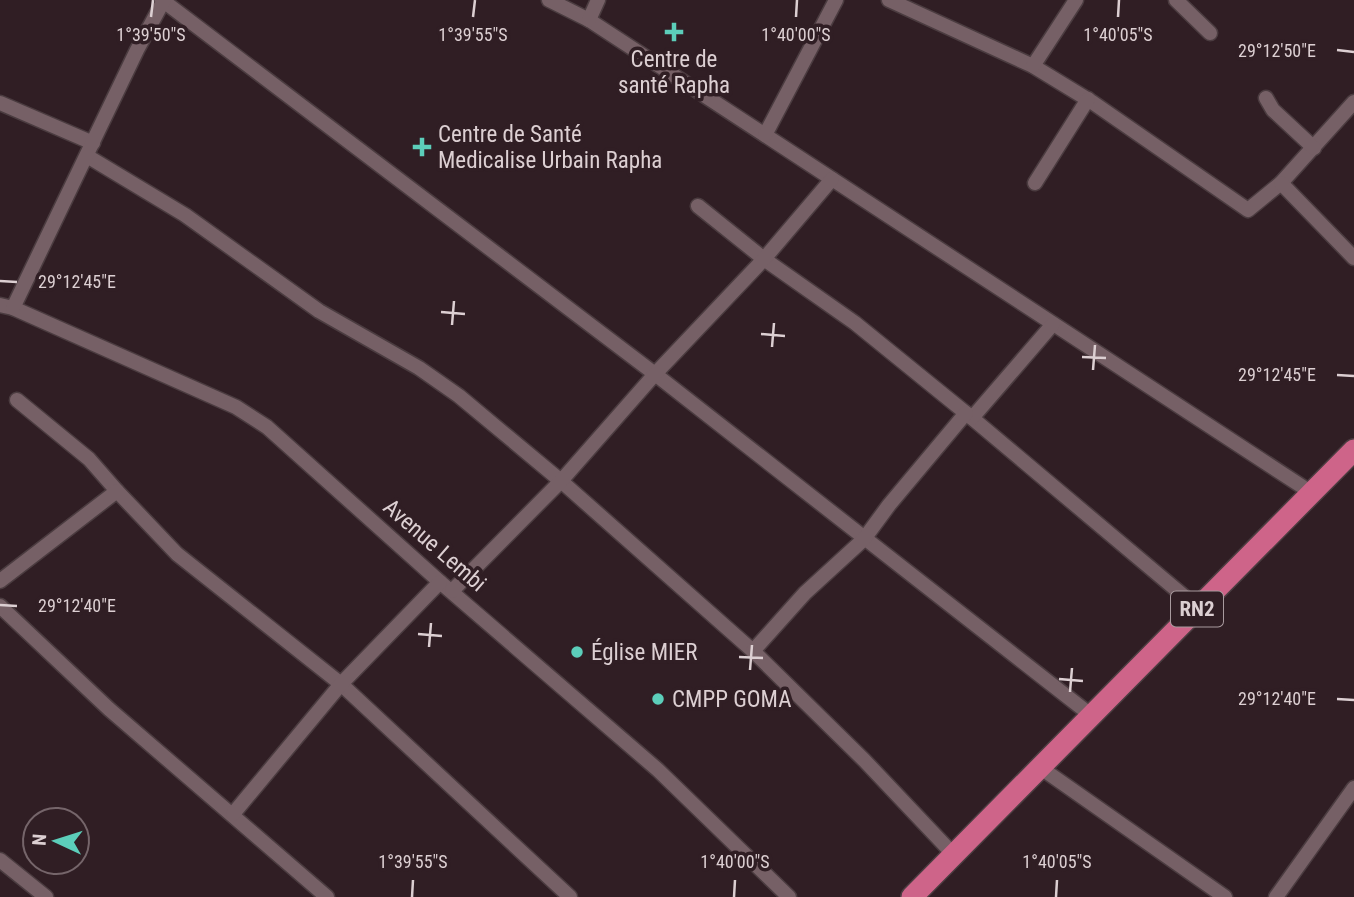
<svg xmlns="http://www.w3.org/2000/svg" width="1354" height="897" font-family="'Roboto Condensed',sans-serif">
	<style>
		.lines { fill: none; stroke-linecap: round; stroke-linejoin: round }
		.minor-casing { stroke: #4b3c40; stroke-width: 17 }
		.highway-casing { stroke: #4b3c40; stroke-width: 24 }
		.minor { stroke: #766066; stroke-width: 14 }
		.highway { stroke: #ce6489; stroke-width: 21 }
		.ticks { fill: none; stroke: #dccfd2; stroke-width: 2.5 }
		.poi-dot { fill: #5cceba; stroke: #301e24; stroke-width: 2.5 }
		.labels { text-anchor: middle; stroke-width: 7; stroke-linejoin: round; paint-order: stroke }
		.shield { fill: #301e24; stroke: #a89a9e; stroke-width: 2 }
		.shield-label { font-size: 21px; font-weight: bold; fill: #dccfd2 }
		.poi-label { font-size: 23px; fill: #dccfd2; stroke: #301e24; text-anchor: start }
		.street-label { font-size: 23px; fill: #dccfd2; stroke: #301e24 }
		.ticks-label { font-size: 18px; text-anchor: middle; fill: #dccfd2; stroke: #301e24; stroke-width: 7; stroke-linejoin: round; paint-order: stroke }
	</style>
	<rect width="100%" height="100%" fill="#301e24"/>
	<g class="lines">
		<defs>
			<g id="minor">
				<polyline points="162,0 655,374 1092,716"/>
				<polyline points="549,0 589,20 1312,493"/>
				<polyline points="889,0 1033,66 1092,102 1248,210 1281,183 1354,102"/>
				<polyline points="1176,0 1210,33"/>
				<polyline points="589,20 598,0"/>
				<polyline points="1033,66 1076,0"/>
				<polyline points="1266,98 1273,110 1314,148"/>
				<polyline points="0,103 93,143"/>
				<polyline points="765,135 836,0"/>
				<polyline points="87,156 185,215 319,311 419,368 459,396 561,481 753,651 864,760 954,855"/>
				<polyline points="1035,183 1088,99"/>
				<polyline points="1281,183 1354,258"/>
				<polyline points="698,206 764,259 855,323 972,418 1198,608"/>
				<polyline points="0,305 13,308 236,407 267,427 440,582 658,770 789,897"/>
				<polyline points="13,308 137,50 164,0"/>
				<polyline points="17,400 89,459 117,491"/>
				<polyline points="972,418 1053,324"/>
				<polyline points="0,581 117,491 177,554 341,684 570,897"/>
				<polyline points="452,591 561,481 655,374 764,259 832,179"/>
				<polyline points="0,606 109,709 327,897"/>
				<polyline points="753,651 805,593 864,539 889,505 966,413"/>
				<polyline points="1041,768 1225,897"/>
				<polyline points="233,814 341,684 440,582"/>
				<polyline points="0,860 46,897"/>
				<polyline points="1276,897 1354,788"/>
			</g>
			<polyline id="highway" points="912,897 1354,450"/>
		</defs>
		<use href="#minor" class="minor-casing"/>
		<use href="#highway" class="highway-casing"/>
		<use href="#minor" class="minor"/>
		<use href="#highway" class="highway"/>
	</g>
	<path class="ticks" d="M 151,17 L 153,0M 473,17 L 475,0M 796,17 L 797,0M 1118,17 L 1119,0M 1337,50 L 1354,52M 0,281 L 17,282M 441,312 L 465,314M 452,325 L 454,301M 761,334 L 785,336M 772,347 L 774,323M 1082,357 L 1106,358M 1093,370 L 1095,345M 1337,375 L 1354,376M 0,605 L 17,606M 418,634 L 442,636M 429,647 L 431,623M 739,657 L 763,658M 750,670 L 752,645M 1059,679 L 1083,681M 1070,692 L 1072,668M 1337,699 L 1354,700M 412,897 L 413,880M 734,897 L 735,880M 1056,897 L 1057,880"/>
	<g class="poi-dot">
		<path d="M670.5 21.5h7v7h7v7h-7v7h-7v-7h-7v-7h7z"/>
		<path d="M418.5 136.5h7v7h7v7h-7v7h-7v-7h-7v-7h7z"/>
		<circle cx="577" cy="652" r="7"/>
		<circle cx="658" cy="699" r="7"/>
	</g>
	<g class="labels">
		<rect class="shield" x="1171" y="591.5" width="52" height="35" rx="5"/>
		<g class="shield-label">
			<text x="1197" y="616">RN2</text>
		</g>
		<g class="poi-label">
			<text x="674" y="67" text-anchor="middle">Centre de<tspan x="674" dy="26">santé Rapha</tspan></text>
			<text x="438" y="142">Centre de Santé<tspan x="438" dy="26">Medicalise Urbain Rapha</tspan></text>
			<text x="591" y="660">Église MIER</text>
			<text x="672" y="707">CMPP GOMA</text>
		</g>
		<g class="street-label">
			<text transform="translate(435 545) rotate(41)" y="8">Avenue Lembi</text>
		</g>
	</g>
	<g class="ticks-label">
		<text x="151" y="41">1°39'50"S</text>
		<text x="473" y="41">1°39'55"S</text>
		<text x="796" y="41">1°40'00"S</text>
		<text x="1118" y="41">1°40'05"S</text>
		<text x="1277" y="57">29°12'50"E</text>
		<text x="77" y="288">29°12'45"E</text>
		<text x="1277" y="381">29°12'45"E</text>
		<text x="77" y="612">29°12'40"E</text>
		<text x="1277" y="705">29°12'40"E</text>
		<text x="413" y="868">1°39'55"S</text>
		<text x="735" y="868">1°40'00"S</text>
		<text x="1057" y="868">1°40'05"S</text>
	</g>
	<g transform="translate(56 841) rotate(274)"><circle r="33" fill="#301e24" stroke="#75656a" stroke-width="2"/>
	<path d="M0-5L12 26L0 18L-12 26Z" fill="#5cceba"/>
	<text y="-10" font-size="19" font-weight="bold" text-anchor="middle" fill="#dccfd2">N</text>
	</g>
</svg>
